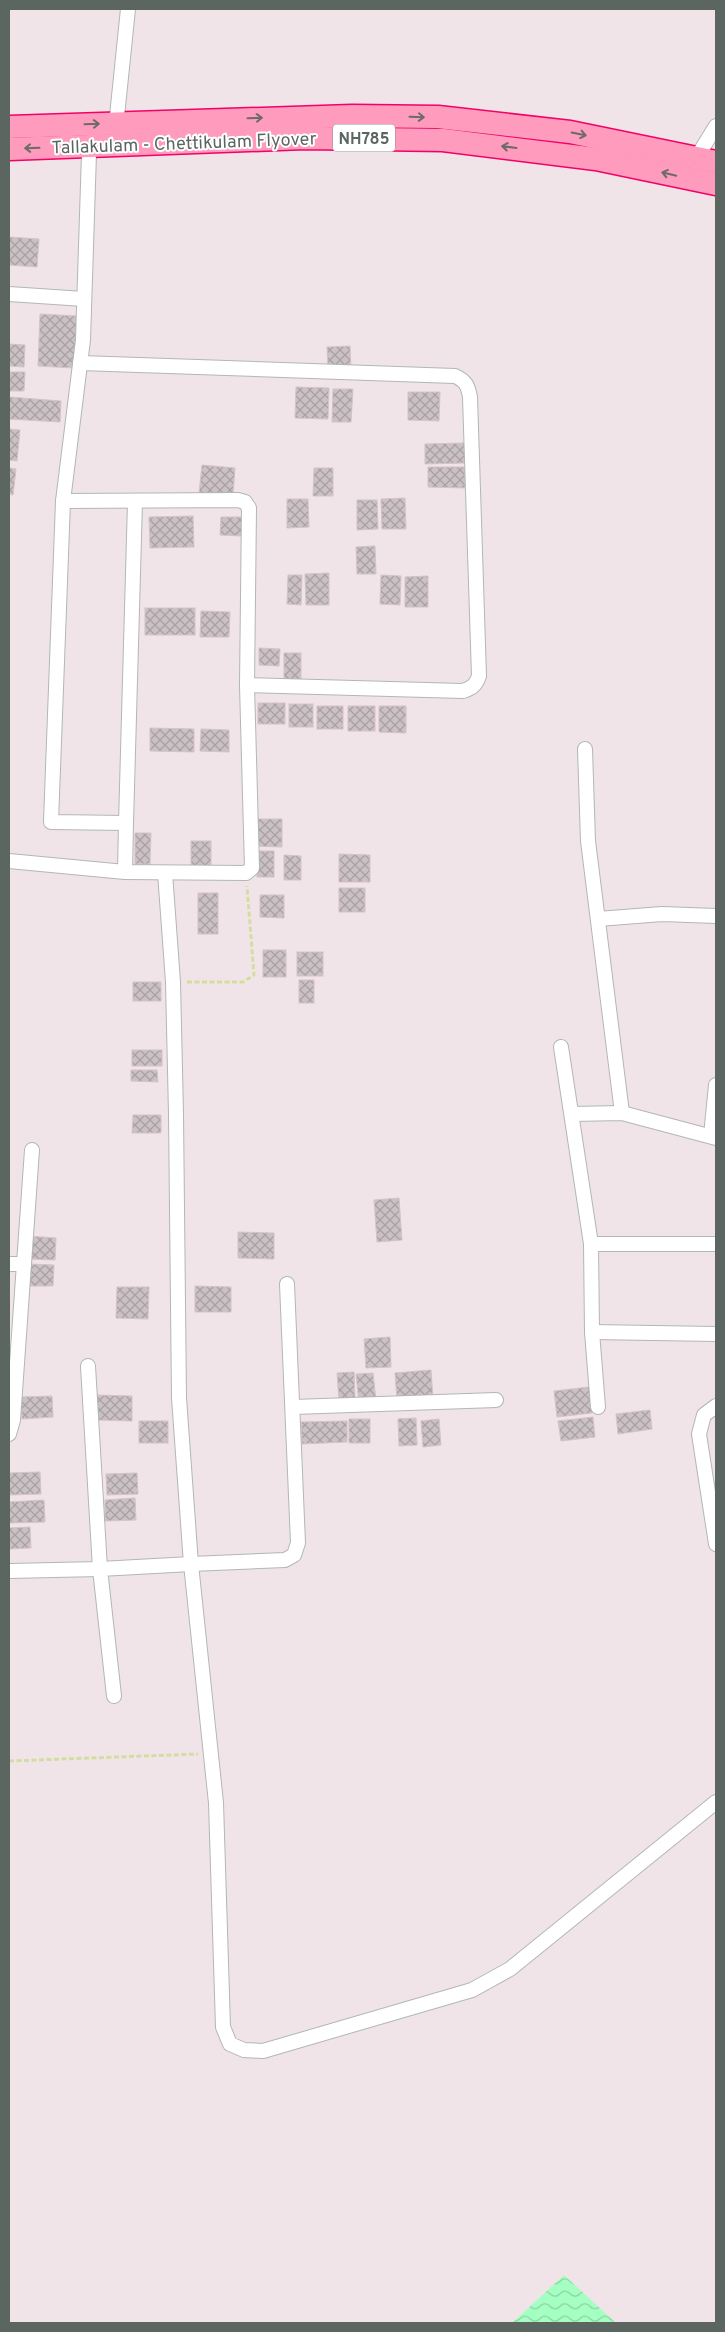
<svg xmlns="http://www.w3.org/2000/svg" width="725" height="2332" font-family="Overpass,sans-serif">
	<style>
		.water { fill: url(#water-waves) }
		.building { fill: url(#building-cross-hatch); stroke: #d6c2ca }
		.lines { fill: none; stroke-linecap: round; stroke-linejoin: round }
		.minor-casing { stroke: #b0b8b4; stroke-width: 16 }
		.trunk-casing { stroke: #f40067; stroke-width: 25 }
		.path { stroke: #d4dda0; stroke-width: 3; stroke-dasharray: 5 2.5; stroke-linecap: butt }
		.minor { stroke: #fff; stroke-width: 14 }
		.trunk { stroke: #ff9bbc; stroke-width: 22 }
		.oneway { stroke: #6c6b6a }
		.labels { text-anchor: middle; stroke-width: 4; stroke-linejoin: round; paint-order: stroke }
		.shield { fill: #fff; stroke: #8d9490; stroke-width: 1 }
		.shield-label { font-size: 16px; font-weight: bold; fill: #5c6661 }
		.street-label { font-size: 18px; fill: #5c6661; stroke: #fff }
	</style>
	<defs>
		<pattern id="water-waves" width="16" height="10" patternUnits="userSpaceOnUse" patternTransform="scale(1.25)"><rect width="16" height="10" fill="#a5ffc3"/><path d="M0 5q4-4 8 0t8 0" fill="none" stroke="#8ad2a2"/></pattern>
		<pattern id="building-cross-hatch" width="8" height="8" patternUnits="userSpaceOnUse" patternTransform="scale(1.25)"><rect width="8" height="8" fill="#cbc1c5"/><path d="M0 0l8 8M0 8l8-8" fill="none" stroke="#a8a1a3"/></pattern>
	</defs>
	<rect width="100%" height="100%" fill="#f0e4e8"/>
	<polygon class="water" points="564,2275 616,2323 512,2323"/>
	<g class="building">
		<polygon points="9,237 39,239 37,267 9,265"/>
		<polygon points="40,314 77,316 74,368 38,366"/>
		<polygon points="9,344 25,345 24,367 9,366"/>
		<polygon points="350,346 351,369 328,371 327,347"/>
		<polygon points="9,372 25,372 24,391 9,391"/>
		<polygon points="296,387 329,388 328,419 295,418"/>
		<polygon points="333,389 353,389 351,422 332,422"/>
		<polygon points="408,392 440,392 439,421 408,420"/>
		<polygon points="9,397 61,401 60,422 9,419"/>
		<polygon points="9,429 20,430 17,461 9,460"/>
		<polygon points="465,443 465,463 425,464 425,444"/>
		<polygon points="202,465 235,468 233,496 199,493"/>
		<polygon points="428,467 465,467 465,488 428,487"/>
		<polygon points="9,468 16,469 13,495 9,494"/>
		<polygon points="314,468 333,468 333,496 313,496"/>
		<polygon points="405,498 406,529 382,529 381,499"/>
		<polygon points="287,499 308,499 309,527 287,528"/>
		<polygon points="357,500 377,500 378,529 357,530"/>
		<polygon points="193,516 194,547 150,548 149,517"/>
		<polygon points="221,517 242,517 242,536 220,535"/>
		<polygon points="375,546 376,574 357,574 356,547"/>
		<polygon points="329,573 329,605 306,605 305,574"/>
		<polygon points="288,575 302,575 301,605 287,604"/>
		<polygon points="381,575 401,576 400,605 380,604"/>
		<polygon points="428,576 428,607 405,607 405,577"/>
		<rect x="145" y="608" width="50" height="27"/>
		<polygon points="201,611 230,612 229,637 200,637"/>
		<polygon points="259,648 280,649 279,666 259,665"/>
		<rect x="284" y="653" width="17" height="29"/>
		<rect x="258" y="703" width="27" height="21"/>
		<rect x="289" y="704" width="24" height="23"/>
		<rect x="317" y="706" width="26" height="23"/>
		<rect x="348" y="706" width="27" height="25"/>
		<polygon points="379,706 406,706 406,733 379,732"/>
		<polygon points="150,728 194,729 194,752 150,751"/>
		<polygon points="201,729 229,730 229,752 200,751"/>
		<polygon points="256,819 282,819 282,847 255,846"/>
		<polygon points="135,833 151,833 150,864 135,864"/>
		<rect x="191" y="841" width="20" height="28"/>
		<rect x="257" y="851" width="17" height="26"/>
		<polygon points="339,854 370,855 370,882 339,882"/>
		<polygon points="284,855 301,856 301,880 284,880"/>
		<rect x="339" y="888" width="26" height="24"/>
		<rect x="198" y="893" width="20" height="41"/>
		<polygon points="260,895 284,895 284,918 260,917"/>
		<rect x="263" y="950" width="23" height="27"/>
		<rect x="297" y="952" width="26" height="24"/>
		<rect x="299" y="980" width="15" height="23"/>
		<rect x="133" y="982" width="28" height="19"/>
		<rect x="132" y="1050" width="30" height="16"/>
		<polygon points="131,1070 157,1070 158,1082 131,1081"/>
		<polygon points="133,1115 161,1115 161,1133 132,1133"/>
		<polygon points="399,1198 402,1240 377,1242 374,1200"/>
		<polygon points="238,1232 274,1233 274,1259 238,1258"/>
		<polygon points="28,1236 56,1238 55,1260 28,1259"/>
		<polygon points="29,1264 54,1265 53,1286 29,1286"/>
		<polygon points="195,1286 231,1287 231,1312 195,1312"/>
		<polygon points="117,1287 149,1287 148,1319 116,1318"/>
		<polygon points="390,1337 391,1367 366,1368 364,1339"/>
		<polygon points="431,1370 433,1398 397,1400 395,1373"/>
		<polygon points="354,1372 355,1400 339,1401 337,1373"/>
		<polygon points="373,1373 376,1401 359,1403 356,1374"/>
		<polygon points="589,1387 592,1413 557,1417 554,1391"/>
		<polygon points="97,1395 132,1396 132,1421 97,1420"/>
		<polygon points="52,1396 53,1417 22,1419 21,1397"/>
		<polygon points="650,1410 652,1429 618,1434 616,1414"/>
		<polygon points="593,1417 595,1437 561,1441 558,1421"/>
		<polygon points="416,1418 417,1445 399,1446 398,1419"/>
		<rect x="349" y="1419" width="21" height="24"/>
		<polygon points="439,1419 441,1445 423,1447 421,1421"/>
		<rect x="139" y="1421" width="29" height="22"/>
		<polygon points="347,1421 347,1442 302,1444 301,1422"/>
		<polygon points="40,1472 41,1494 9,1495 9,1473"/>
		<polygon points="137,1473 138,1494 107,1495 106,1474"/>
		<polygon points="135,1498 136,1520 105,1521 105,1500"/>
		<polygon points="44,1500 45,1522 9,1523 9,1502"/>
		<polygon points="30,1527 31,1548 9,1549 9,1528"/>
	</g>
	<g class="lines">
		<defs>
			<g id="minor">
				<polyline points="117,116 128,9"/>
				<polyline points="700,152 716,126"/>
				<polyline points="9,294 84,299"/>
				<path d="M 80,363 L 455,376 C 466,381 468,386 470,397 L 479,676 C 476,685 472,688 463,691 L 247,685"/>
				<polyline points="63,501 51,822 126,823 125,872"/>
				<polyline points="585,749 588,841 622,1113"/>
				<polyline points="126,823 135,502"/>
				<polyline points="9,861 125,872 246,873 252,868 247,685 249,508 245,502 238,500 63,501 83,340 89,153"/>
				<polyline points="598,919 662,914 716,916"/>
				<polyline points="561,1047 591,1244 592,1332 598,1407"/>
				<polyline points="572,1114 622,1113 716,1138"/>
				<polyline points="711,1136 716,1085"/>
				<polyline points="591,1244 716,1244"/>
				<polyline points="9,1264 24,1264"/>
				<polyline points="287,1284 298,1543 294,1555 285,1560 191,1564 216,1803 223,2027 230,2044 244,2050 263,2051 472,1990 510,1969 716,1802"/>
				<polyline points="592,1332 716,1334"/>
				<polyline points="716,1406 704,1415 699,1434 716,1544"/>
				<polyline points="293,1407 496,1400"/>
				<polyline points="9,1434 13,1420 32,1150"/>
				<polyline points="9,1571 100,1569 88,1366"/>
				<polyline points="114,1696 100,1569 191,1564 179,1398 176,1114 173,982 165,873"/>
			</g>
			<g id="trunk">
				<polyline points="9,127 352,116 438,117 570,132 716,162"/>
				<polyline points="9,149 305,138 443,140 596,159 716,184"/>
			</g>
		</defs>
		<use href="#minor" class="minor-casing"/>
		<use href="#trunk" class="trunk-casing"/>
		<g class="path">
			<polyline points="187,982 243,982 254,975 247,886"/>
			<polyline points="9,1761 198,1754"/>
		</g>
		<use href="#minor" class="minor"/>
		<use href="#trunk" class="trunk"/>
	</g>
	<defs><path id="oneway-shaft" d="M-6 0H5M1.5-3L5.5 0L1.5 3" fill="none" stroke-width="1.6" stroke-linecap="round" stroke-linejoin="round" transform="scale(1.25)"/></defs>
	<g class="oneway">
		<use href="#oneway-shaft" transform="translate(417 117) rotate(2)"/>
		<use href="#oneway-shaft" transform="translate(255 118) rotate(-2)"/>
		<use href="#oneway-shaft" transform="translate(92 124) rotate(-2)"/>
		<use href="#oneway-shaft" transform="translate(579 134) rotate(11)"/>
		<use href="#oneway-shaft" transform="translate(509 147) rotate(-173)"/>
		<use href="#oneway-shaft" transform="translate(32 148) rotate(178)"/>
		<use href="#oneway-shaft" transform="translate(669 174) rotate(-167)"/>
	</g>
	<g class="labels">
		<rect class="shield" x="333" y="124.5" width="62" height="27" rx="4"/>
		<g class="shield-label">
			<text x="364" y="144">NH785</text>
		</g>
		<g class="street-label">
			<text transform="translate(184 143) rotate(-2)" y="6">Tallakulam - Chettikulam Flyover</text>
		</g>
	</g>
	<rect width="725" height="2332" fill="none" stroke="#5c6661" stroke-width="20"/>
</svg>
